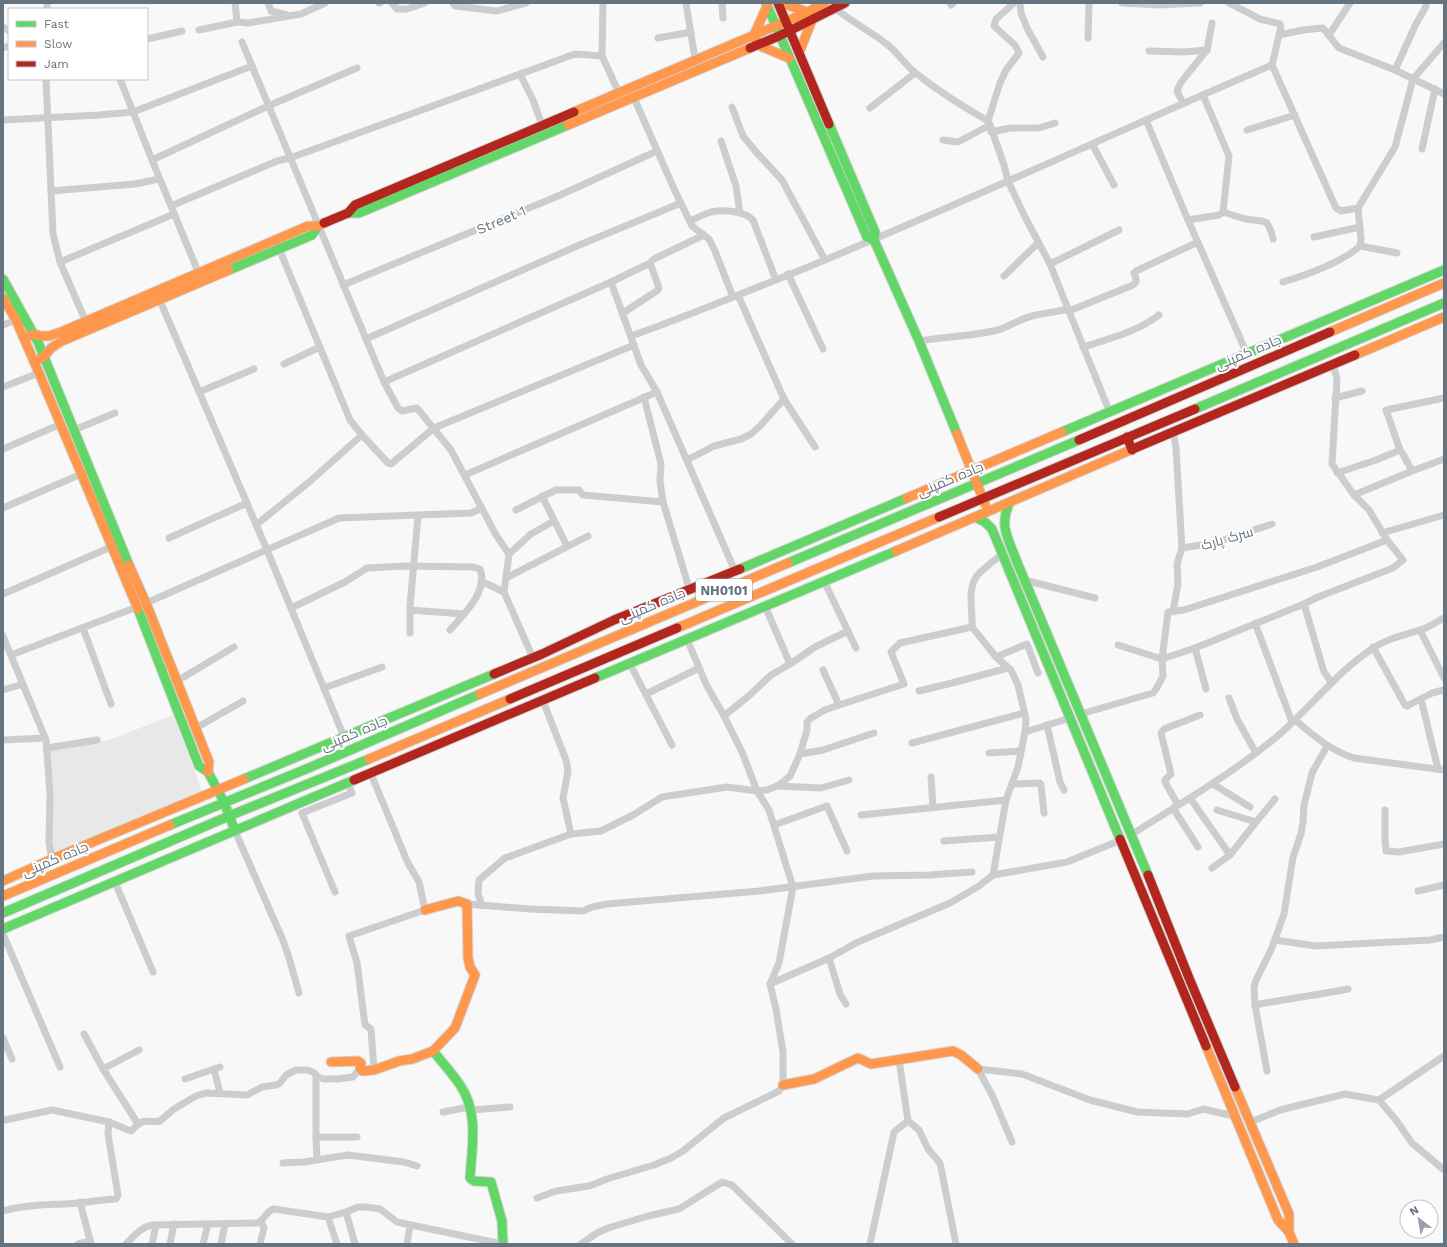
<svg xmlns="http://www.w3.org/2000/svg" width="1447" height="1247" font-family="'Work Sans',Cairo,sans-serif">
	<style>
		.built { fill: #e7e8e8 }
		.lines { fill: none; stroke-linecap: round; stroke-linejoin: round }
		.fast-casing { stroke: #d5d6d7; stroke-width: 11 }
		.slow-casing { stroke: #d5d6d7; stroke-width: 11 }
		.jam-casing { stroke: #d5d6d7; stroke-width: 11 }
		.street { stroke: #cbcdce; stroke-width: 7 }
		.fast { stroke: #63d668; stroke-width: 9 }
		.slow { stroke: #ff974d; stroke-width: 9 }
		.jam { stroke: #b3261e; stroke-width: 9 }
		.labels { text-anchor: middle; stroke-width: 4; stroke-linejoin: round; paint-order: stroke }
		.shield { fill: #fff; stroke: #949ea6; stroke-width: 1 }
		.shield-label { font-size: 13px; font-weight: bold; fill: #667480 }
		.street-label { font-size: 14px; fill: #667480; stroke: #fff }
	</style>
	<rect width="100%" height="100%" fill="#f8f8f8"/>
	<polygon class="built" points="173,715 202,791 47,860 49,751 109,740"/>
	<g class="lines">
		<defs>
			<g id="fast">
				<polyline points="766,3 867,237 874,240"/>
				<polyline points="829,124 875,232 874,240 919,341 957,434"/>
				<polyline points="348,213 359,213 568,125"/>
				<polyline points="229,270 312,235 318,226"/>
				<polyline points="3,279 38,342 129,565"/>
				<polyline points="1195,409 1444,303"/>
				<polyline points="1062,432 1444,270"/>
				<path d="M 1010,502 C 998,525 1009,540 1017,562 L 1148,875"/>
				<polyline points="975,517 985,522 992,529 1120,839"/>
				<polyline points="788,563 1079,440"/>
				<polyline points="740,569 907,498"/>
				<polyline points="138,609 199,766 208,772 224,802 235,831"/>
				<polyline points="595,678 896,551"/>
				<polyline points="244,779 494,674"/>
				<polyline points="170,825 311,767 480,694"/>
				<polyline points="3,913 229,816 369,759"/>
				<polyline points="3,929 354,780"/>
				<path d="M 433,1051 C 442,1062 452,1073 460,1085 C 479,1112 472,1147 470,1178 L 474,1181 L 491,1182 L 502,1221 L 503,1244"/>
			</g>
			<g id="slow">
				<polyline points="781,3 808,12 812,20 799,53"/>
				<polyline points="767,6 754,35 758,45 789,58"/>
				<polyline points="574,112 808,12 824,3"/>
				<polyline points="568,125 750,48"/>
				<polyline points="3,298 16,320 39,373 138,609"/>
				<polyline points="1330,332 1444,283"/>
				<polyline points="24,338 34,334 41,336 49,336 61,332 308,226 318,226 324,223"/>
				<polyline points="1355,355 1444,317"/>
				<polyline points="40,359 44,357 51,348 62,341 229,270"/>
				<polyline points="957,434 985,504"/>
				<polyline points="907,498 1062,432"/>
				<polyline points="896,551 1135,448"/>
				<polyline points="129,565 146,603 209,762 208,772"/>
				<polyline points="677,628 939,517"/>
				<polyline points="480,694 788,563"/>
				<polyline points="369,759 510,699"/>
				<polyline points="3,881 52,859 244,779"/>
				<polyline points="3,896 170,825"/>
				<polyline points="1206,1046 1278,1220 1289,1232 1294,1244"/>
				<polyline points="331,1062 358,1061 361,1063 360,1068 362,1071 374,1070 399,1061 412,1059 433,1051 455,1028 475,975 470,967 468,958 467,904 458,901 425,910"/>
				<polyline points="783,1085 814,1079 858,1058 871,1064 953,1051 961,1055 978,1069"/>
				<polyline points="1235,1087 1289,1214 1289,1232"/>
			</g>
			<g id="jam">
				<polyline points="778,3 829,124"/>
				<polyline points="750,48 779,36 845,3"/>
				<polyline points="324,223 348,213 355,205 574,112"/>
				<polyline points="1127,437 1132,450"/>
				<polyline points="1079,440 1330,332"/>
				<polyline points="1135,448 1355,355"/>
				<polyline points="939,517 1195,409"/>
				<polyline points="494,674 542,654 614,620 740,569"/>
				<polyline points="510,699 677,628"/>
				<polyline points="354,780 595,678"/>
				<polyline points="1120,839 1206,1046"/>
				<polyline points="1148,875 1189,978 1235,1087"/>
			</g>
		</defs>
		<use href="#fast" class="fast-casing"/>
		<use href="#slow" class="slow-casing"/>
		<use href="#jam" class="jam-casing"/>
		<g class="street">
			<polyline points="235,3 237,22"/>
			<polyline points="268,3 271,11 287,15"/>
			<polyline points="379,3 380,3"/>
			<polyline points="392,3 397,9 407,9 425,3"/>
			<polyline points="453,3 455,6 497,11 526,3"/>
			<polyline points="603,3 602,56 619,93"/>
			<polyline points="686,3 695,59"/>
			<polyline points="722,3 723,18"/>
			<path d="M 829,3 C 847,20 870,30 889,46 C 899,54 906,66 917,74 C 939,92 964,107 988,121"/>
			<polyline points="1014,3 996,19 994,26 1015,45 1019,53 1006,70 1000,83 988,121 990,125 1004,165 1008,181 1025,217 1050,264 1110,413"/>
			<polyline points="1020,3 1021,13 1027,28 1043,57"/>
			<polyline points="1122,3 1159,5 1200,3"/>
			<polyline points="1229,3 1260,19 1280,24 1281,27 1272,65 1336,208 1341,211 1358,208 1395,147 1413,79 1444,43"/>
			<polyline points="951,5 953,3"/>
			<polyline points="47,9 47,3"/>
			<polyline points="3,27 9,31"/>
			<polyline points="199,30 237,22 248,23 301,14 325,3"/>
			<polyline points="1279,35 1303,30 1323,28 1339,48 1395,70 1444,94"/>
			<polyline points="1329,35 1350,3"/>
			<polyline points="658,38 691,32"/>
			<polyline points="1088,38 1089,3"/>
			<polyline points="147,39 182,31"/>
			<polyline points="242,42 384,382 398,408 402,411 417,408 451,450 496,535 509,554 504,592 533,658"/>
			<polyline points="3,48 9,46"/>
			<polyline points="1149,51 1183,52 1207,50"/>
			<polyline points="1395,70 1415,26 1426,6 1426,3"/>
			<polyline points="520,74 533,100 542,125"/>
			<polyline points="46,79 53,234 60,262 86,322"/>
			<polyline points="120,79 152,160 199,274"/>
			<polyline points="1203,95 1229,156 1223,212"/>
			<polyline points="634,98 675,191 692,226 709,239 715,251 733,297"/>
			<polyline points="1183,103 1177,91 1180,84 1185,77 1207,50 1212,23"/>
			<polyline points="732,107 743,136 757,153 782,180 825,260"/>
			<polyline points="870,108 915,73"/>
			<polyline points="3,120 99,115 133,112 252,66"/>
			<polyline points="1146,120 1188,220 1247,354"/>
			<polyline points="1247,130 1295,115"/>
			<polyline points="991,132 1010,128 1039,128 1055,123"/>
			<polyline points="943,140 958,142 990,125"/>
			<polyline points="721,141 736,186 740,213"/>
			<polyline points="1092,144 1114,185"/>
			<polyline points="1422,149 1435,89"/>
			<polyline points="152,160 268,106 357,68"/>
			<polyline points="51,191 135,184 159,179"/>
			<polyline points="171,206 277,161 290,158 575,54 602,56"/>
			<polyline points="1223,212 1245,219 1262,221 1267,223 1271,231 1273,239"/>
			<polyline points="1188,220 1219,215 1223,212"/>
			<path d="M 690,221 C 697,218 704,214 711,212 C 723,209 744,211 753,220 L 776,280"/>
			<polyline points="1314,237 1360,227"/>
			<polyline points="278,246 350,420 362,435 388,463 391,464 434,428 634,345"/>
			<polyline points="1360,246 1397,253"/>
			<polyline points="60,262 174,214"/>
			<polyline points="1050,264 1119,230"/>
			<polyline points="788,274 823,349"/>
			<polyline points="1004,276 1038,243"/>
			<polyline points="611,282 641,365 657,392 735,571"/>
			<path d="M 1283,282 C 1306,275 1342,262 1360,246 L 1361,239 L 1358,208"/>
			<polyline points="343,285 558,196 657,151"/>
			<polyline points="738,295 784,399 815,447"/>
			<polyline points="158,296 267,550 344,737"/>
			<polyline points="1069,311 1133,285 1136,282 1136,279 1134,273 1136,271 1198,242"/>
			<polyline points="623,313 658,290 659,288 650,263"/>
			<polyline points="3,325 16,320"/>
			<path d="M 631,336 C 685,317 737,295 791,274 C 953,208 1111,134 1272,65"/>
			<polyline points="366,339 577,246 681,203"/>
			<path d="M 919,341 C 945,337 972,336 998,330 C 1010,326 1020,319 1032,316 C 1044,313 1056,312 1068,309"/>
			<path d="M 1083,347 C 1108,339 1137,332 1159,315"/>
			<polyline points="284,364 320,347"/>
			<polyline points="384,382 611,282 650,263 654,259 704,235"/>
			<polyline points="3,387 39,373"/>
			<polyline points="199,392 254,369"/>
			<polyline points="644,397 661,464 660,481 663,502 690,591"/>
			<polyline points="1335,398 1362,391"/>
			<polyline points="74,430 115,413"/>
			<polyline points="1173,432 1176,448 1182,548 1177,564 1178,584 1173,611"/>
			<polyline points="3,449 61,424"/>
			<polyline points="687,460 714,446 741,439 751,434 760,426 784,399"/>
			<polyline points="1412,471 1403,454 1400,450 1386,410 1444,398"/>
			<polyline points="1337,473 1376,460 1400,450"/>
			<polyline points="465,475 657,392"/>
			<polyline points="1354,495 1412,471 1444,459"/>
			<polyline points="542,496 567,546"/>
			<polyline points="3,508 81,474"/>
			<polyline points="516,510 556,490 579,490 583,495 663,502"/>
			<polyline points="256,525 308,483 362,435"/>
			<polyline points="1382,533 1444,515"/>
			<polyline points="169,538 247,503"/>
			<polyline points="1182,548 1214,543 1272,524"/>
			<polyline points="509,554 531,534 554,521"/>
			<polyline points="506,578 588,536"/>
			<polyline points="1024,580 1095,598"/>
			<polyline points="481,581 504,592"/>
			<polyline points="824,581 856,648"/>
			<polyline points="3,594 111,547"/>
			<polyline points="1304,604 1324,672 1332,683"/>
			<path d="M 291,608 L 345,582 L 367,568 L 406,566 L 473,567 L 480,569 C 489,591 463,615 450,630"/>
			<polyline points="410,610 464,614"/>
			<polyline points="1255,623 1292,722"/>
			<polyline points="83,628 111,704"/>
			<polyline points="1420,630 1444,678"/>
			<polyline points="410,633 410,606 418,516"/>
			<polyline points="3,636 46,740 50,794 49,843 52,859"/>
			<polyline points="1118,645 1162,659 1195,648 1304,604 1318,597 1393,568 1403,560 1387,540 1369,510 1354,495 1332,464 1337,379 1333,365"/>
			<polyline points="1373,647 1405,705 1407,706 1432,693 1444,690"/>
			<polyline points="1195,648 1206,689"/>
			<polyline points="11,655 137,607 339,518 471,513 482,508"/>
			<polyline points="996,657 1027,644 1038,673"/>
			<polyline points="630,664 672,745"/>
			<polyline points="790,664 815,647 848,631"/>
			<polyline points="823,670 839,705"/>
			<polyline points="177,681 234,647"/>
			<polyline points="324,688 382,667"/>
			<polyline points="3,690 23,684"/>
			<polyline points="919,691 952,683 1008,668"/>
			<polyline points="646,694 699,668"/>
			<polyline points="1229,698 1237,719 1256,753"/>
			<polyline points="1421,699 1438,769"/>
			<polyline points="543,701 566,760 568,771 563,798 571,834"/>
			<polyline points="1081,714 1153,693 1156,689 1163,676 1162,659 1168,612 1184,610 1317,567 1387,540"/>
			<polyline points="724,716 751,694 771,675 790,664 765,606"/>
			<path d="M 1295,720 C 1314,736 1330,750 1354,758 L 1444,770"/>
			<polyline points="1047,725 1060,782 1064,790"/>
			<polyline points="196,728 243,701"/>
			<polyline points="1025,732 1070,718"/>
			<polyline points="3,740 45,738"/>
			<polyline points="912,743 1024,713"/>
			<polyline points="47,748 97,740"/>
			<polyline points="989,753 1021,751"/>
			<polyline points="800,754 823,750 874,733"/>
			<polyline points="371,774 407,861 419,882 425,910 349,936 357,963 365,1025 371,1029 374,1070"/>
			<polyline points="931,777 933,807"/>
			<polyline points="1013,784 1040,783 1041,785 1044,813"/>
			<polyline points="1213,784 1250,807"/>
			<polyline points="777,786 821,788 849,780"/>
			<polyline points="1190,798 1230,855"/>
			<polyline points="1178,805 1165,782 1165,780 1171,774 1161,733 1164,729 1200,715"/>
			<polyline points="1173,808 1198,847"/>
			<polyline points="1217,810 1256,822"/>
			<polyline points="1385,810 1385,840 1386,851 1399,852 1444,844"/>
			<polyline points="861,815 1006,800"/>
			<polyline points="774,825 827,806 847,851"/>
			<polyline points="235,831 282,938 289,958 299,993"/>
			<path d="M 1131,835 C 1179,804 1230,775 1274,739 C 1308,711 1335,673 1372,649 C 1386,639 1404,635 1420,630 C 1428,628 1436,622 1444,618"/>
			<polyline points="944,841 999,837"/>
			<polyline points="1212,868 1230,855 1256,822 1275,799"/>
			<path d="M 993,875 L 1006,800 L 1018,767 L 1025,732 L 1026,719 L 1018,685 L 1011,670 L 996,657 L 972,627 C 973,611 967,592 976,577 C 979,572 996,559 1002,554"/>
			<polyline points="115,882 153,972"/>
			<polyline points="1418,891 1444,885"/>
			<polyline points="335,892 302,813 352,793 348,783"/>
			<polyline points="467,904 530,909 583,911 592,907 607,904 759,891 873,876 929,875 972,872"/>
			<polyline points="482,906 478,893 479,880 505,858 571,834 601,831 633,815 662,797 727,787 757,791 767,790 777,786 784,781 790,776 800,754 807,730 807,722 811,718 825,710 839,705 904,684 891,652 900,643 972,627"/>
			<polyline points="3,934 60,1067"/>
			<polyline points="1275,940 1316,946 1430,940 1444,937"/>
			<polyline points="829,958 840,994 846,1004"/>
			<polyline points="770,984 829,958 858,942 950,903 979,886 993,875 1067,862 1121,840"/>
			<path d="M 1255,1005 C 1286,999 1317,995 1348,989"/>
			<polyline points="84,1034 103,1069 138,1124"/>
			<polyline points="3,1038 12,1059"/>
			<polyline points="899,1060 908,1121 919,1130 928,1149 940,1163 956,1244"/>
			<polyline points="103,1069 139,1050"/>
			<polyline points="214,1069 220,1093"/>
			<polyline points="978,1069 1022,1074 1090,1100 1137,1112 1188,1114 1203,1109 1234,1116"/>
			<polyline points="978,1069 993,1097 1012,1142"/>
			<polyline points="1267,1071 1255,1005 1254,987 1256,980 1271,950 1284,914 1293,857 1301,834 1303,822 1304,805 1312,773 1327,746"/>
			<polyline points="316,1075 316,1137 317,1159"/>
			<polyline points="185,1079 220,1067"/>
			<polyline points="1379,1100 1444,1056"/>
			<polyline points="471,1110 510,1107"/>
			<polyline points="443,1112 469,1107"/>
			<path d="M 5,1120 L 52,1110 L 109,1122 L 128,1130 L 131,1131 C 147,1115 143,1124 160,1121 L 174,1109 L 196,1096 L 206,1093 L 247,1095 L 262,1087 L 276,1085 L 280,1083 L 286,1075 L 296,1070 L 307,1070 L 313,1072 L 318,1077 L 324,1079 L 337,1079 L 353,1077 L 360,1068"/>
			<polyline points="1251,1122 1280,1110 1345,1094 1379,1100 1396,1120 1412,1143 1444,1170"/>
			<polyline points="316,1137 357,1137"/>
			<polyline points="283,1163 304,1162 348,1155 404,1162 417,1166"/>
			<polyline points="537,1198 556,1191 589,1186 610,1178 654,1165 671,1158 683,1151 724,1118 779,1091 783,1085 783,1052 776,1009 770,984 779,963 793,887 769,810 757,791 742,752 724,716 706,684 687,639"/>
			<polyline points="80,1202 91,1244"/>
			<path d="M 3,1211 C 24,1205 42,1205 64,1204 C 82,1203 99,1200 116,1199 L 118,1195 L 108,1134 L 109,1122"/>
			<polyline points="346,1212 355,1244"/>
			<polyline points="328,1217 337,1244"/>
			<polyline points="78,1244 90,1241"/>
			<path d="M 126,1244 C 134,1236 141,1227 152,1225 L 258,1223 C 265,1219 266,1211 274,1209 L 328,1217 L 346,1212 L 358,1207 L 365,1207 L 380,1209 L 397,1222 L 502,1244"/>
			<polyline points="152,1244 156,1225"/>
			<polyline points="170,1244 174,1224"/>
			<polyline points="203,1244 208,1224"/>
			<polyline points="221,1244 225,1224"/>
			<polyline points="260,1244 264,1228 261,1221"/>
			<polyline points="407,1244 410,1226"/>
			<polyline points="581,1244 597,1233 608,1228 648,1216 679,1209 722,1182 732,1185 792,1244"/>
			<polyline points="870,1244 894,1132 908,1121"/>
		</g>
		<use href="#fast" class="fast"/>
		<use href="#slow" class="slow"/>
		<use href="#jam" class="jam"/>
	</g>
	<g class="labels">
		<rect class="shield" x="696" y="579" width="56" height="22" rx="3"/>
		<g class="shield-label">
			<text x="724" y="595">NH0101</text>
		</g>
		<g class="street-label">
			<text transform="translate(501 220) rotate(-23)" y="5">Street 1</text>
			<text transform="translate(1248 352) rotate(-23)" y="5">جاده کمپنی</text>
			<text transform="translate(950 479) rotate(-23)" y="5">جاده کمپنی</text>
			<text transform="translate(1227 538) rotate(-16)" y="5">سرک پارک</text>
			<text transform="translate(652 605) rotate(-23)" y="5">جاده کمپنی</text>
			<text transform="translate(354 733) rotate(-23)" y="5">جاده کمپنی</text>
			<text transform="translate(55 859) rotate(-23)" y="5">جاده کمپنی</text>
		</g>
	</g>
	<rect width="1447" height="1247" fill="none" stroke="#667480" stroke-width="8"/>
	<rect x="8" y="8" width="140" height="72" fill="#ffffff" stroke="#c2c7cc"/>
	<rect x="16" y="21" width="20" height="6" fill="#63d668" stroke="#c2c7cc"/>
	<text x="44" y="28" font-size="12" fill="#667480">Fast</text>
	<rect x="16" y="41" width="20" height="6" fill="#ff974d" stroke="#c2c7cc"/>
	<text x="44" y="48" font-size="12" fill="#667480">Slow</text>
	<rect x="16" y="61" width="20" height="6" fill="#b3261e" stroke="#c2c7cc"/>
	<text x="44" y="68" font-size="12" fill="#667480">Jam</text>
	<g transform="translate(1419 1219) rotate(329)"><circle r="19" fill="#ffffff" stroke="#c2c7cc"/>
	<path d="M0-3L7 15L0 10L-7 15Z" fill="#99a2aa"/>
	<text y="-6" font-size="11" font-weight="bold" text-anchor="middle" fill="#667480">N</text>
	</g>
</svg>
